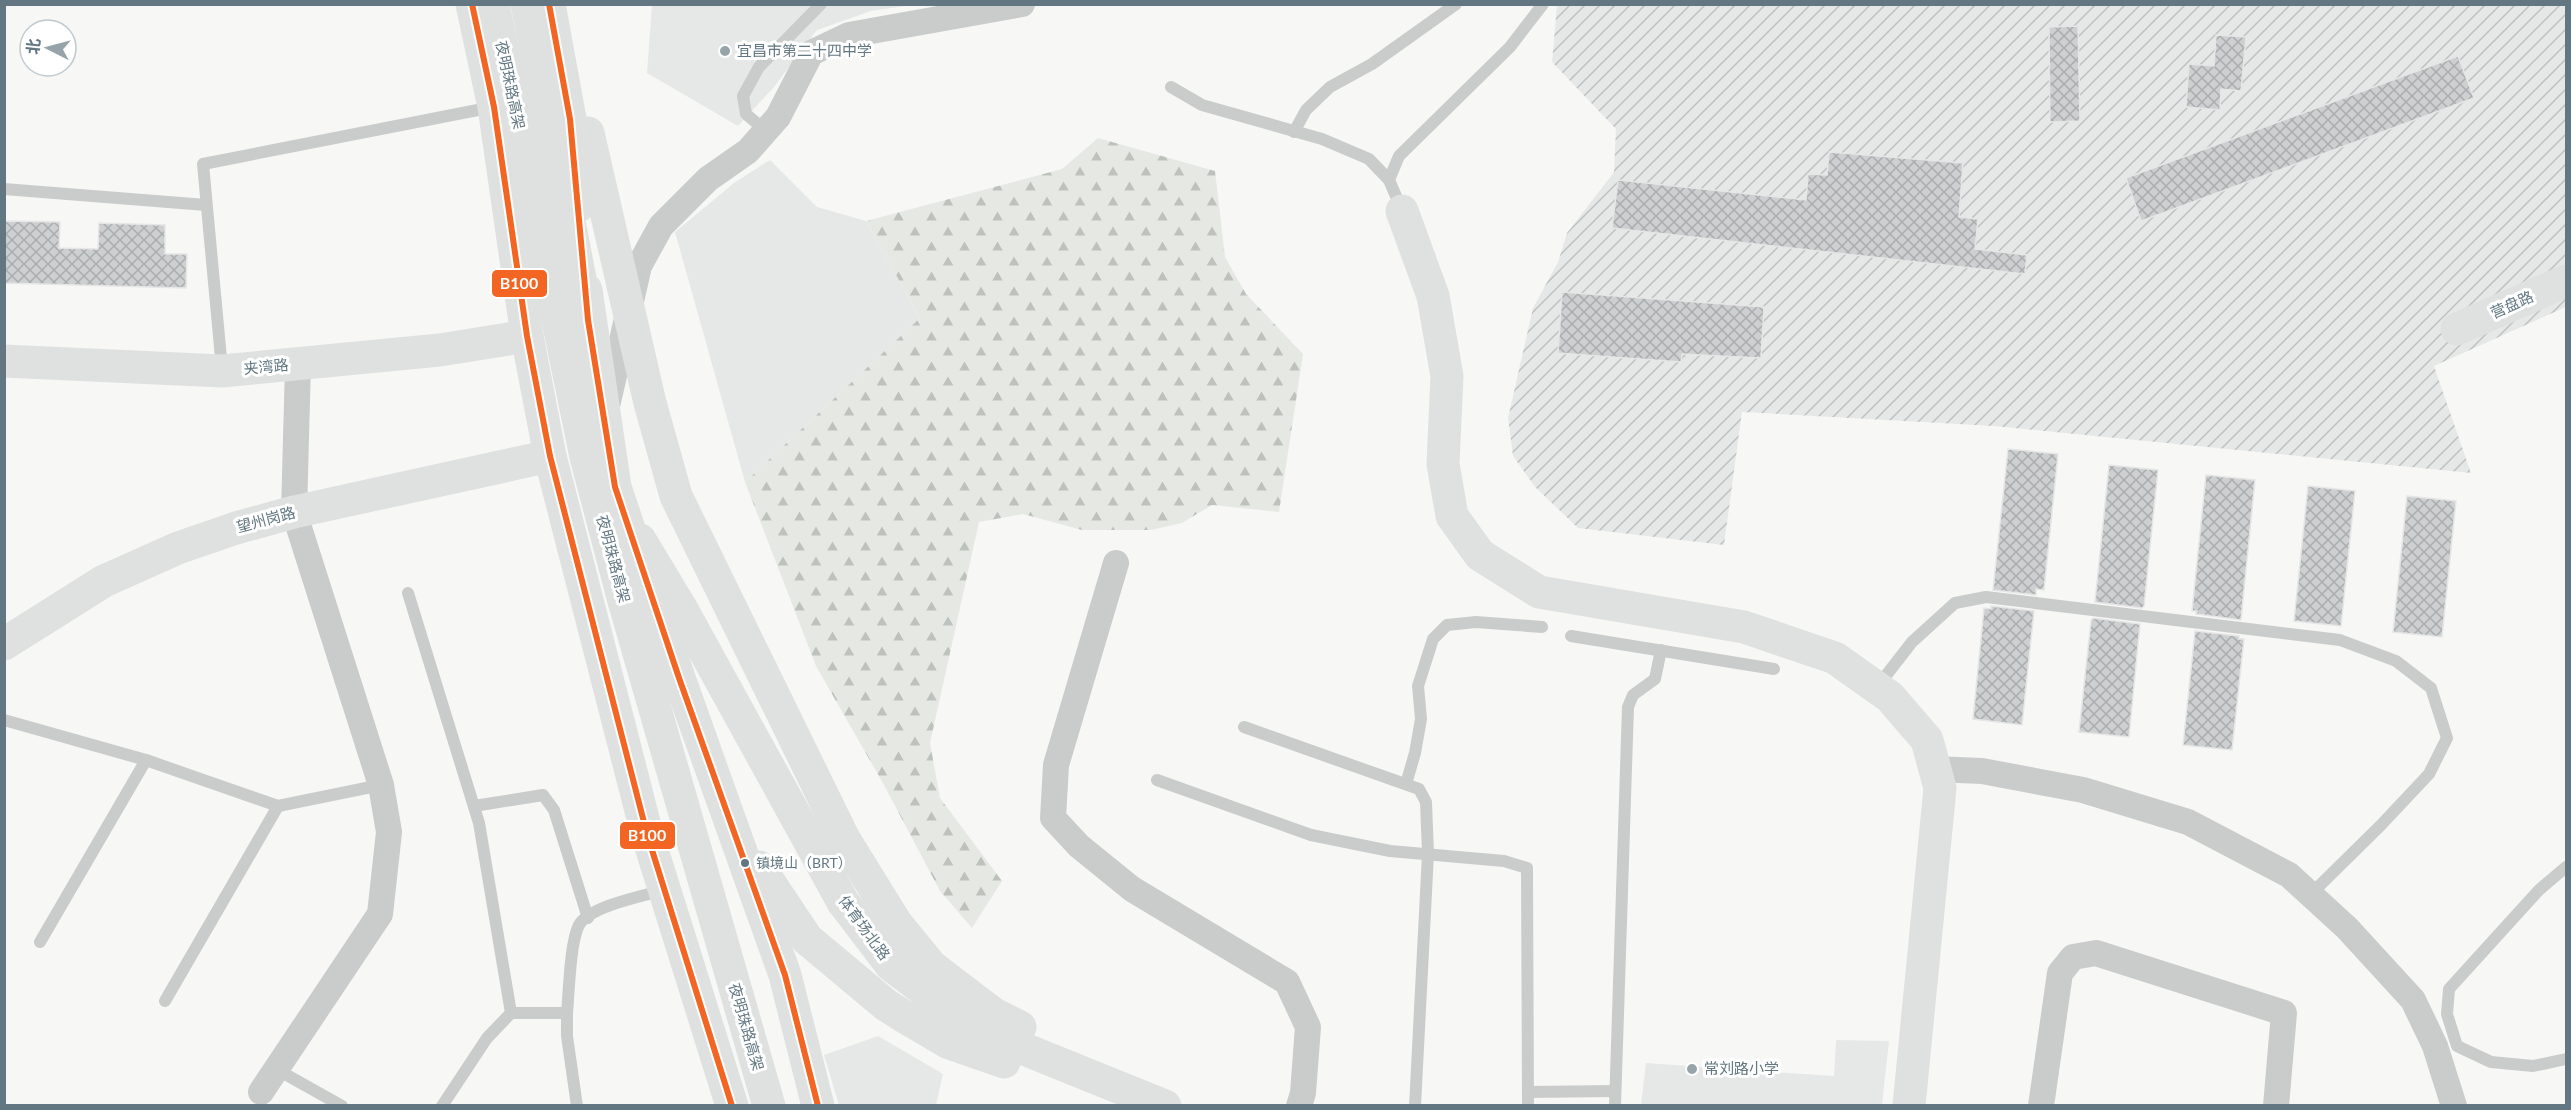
<svg xmlns="http://www.w3.org/2000/svg" width="2571" height="1110" font-family="Lato,'Noto Sans SC',sans-serif">
	<style>
		.built { fill: #e6e8e7 }
		.industrial { fill: url(#industrial-furrows) }
		.forest { fill: url(#forest-firs) }
		.building { fill: url(#building-cross-hatch); stroke: #e6e6e6; stroke-width: 1.5 }
		.lines { fill: none; stroke-linecap: round; stroke-linejoin: round }
		.lane { stroke: #cacccc; stroke-width: 12 }
		.street { stroke: #cacccc; stroke-width: 26 }
		.secondary { stroke: #dfe0e0; stroke-width: 33 }
		.primary { stroke: #dfe0e0; stroke-width: 33 }
		.highway { stroke: #dfe0e0; stroke-width: 33 }
		.bus-1-casing { stroke: #fff; stroke-width: 10 }
		.bus-1 { stroke: #f26522; stroke-width: 6 }
		.poi-dot { fill: #96a4aa; stroke: #fff; stroke-width: 2 }
		.bus-dot { fill: #627781; stroke: #fff; stroke-width: 2 }
		.labels { text-anchor: middle; stroke-width: 6; stroke-linejoin: round; paint-order: stroke }
		.bus-label { font-size: 14px; fill: #627781; stroke: #fff; text-anchor: start }
		.poi-label { font-size: 15px; fill: #627781; stroke: #fff; text-anchor: start }
		.street-label { font-size: 15px; fill: #627781; stroke: #fff }
		.line-badge { stroke: #fff; stroke-width: 2 }
		.badge-label { font-size: 16px; text-anchor: middle; font-weight: bold; fill: #fff }
	</style>
	<defs>
		<pattern id="industrial-furrows" width="10" height="10" patternUnits="userSpaceOnUse" patternTransform="scale(1.5)"><rect width="10" height="10" fill="#e6e8e7"/><path d="M-1 1l2-2M0 10L10 0M9 11l2-2" fill="none" stroke="#bec1c1"/></pattern>
		<pattern id="forest-firs" width="22" height="20" patternUnits="userSpaceOnUse" patternTransform="scale(1.5)"><rect width="22" height="20" fill="#e6e9e3"/><path d="M5 1l3.5 6h-7zM16 11l3.5 6h-7z" fill="#bec2bd"/></pattern>
		<pattern id="building-cross-hatch" width="8" height="8" patternUnits="userSpaceOnUse" patternTransform="scale(1.5)"><rect width="8" height="8" fill="#cdcfd0"/><path d="M0 0l8 8M0 8l8-8" fill="none" stroke="#aaadae"/></pattern>
	</defs>
	<rect width="100%" height="100%" fill="#f7f7f6"/>
	<g class="built">
		<polygon points="652,5 912,5 871,11 817,30 774,87 738,126 647,73"/>
		<polygon points="770,160 817,207 866,221 920,318 745,482 675,232 734,183"/>
		<polygon points="878,1036 943,1074 936,1105 839,1105 824,1055"/>
		<polygon points="1836,1040 1889,1041 1882,1105 1641,1105 1646,1063 1834,1076"/>
	</g>
	<polygon class="industrial" points="1557,5 2566,5 2566,307 2434,366 2471,473 1994,426 1742,412 1724,545 1578,528 1535,487 1513,456 1508,418 1533,308 1558,262 1567,233 1614,172 1616,129 1552,62"/>
	<polygon class="forest" points="1098,138 1215,171 1225,257 1246,294 1303,354 1279,512 1212,505 1182,523 1151,530 1082,530 1023,514 979,522 930,743 940,798 1002,881 972,928 940,891 884,785 816,666 745,482 920,318 866,221 1062,169"/>
	<g class="building">
		<polygon points="2078,26 2080,121 2050,122 2049,27"/>
		<polygon points="2216,35 2246,37 2241,91 2221,89 2220,110 2186,107 2189,64 2214,66"/>
		<polygon points="2458,56 2474,98 2141,221 2126,178"/>
		<polygon points="1829,152 1963,163 1959,217 1978,219 1975,249 2027,255 2025,274 1612,228 1618,180 1806,200 1808,174 1827,175"/>
		<polygon points="4,221 60,222 59,248 98,249 99,223 165,225 165,254 187,254 186,288 4,283"/>
		<polygon points="1562,292 1764,307 1761,358 1682,354 1681,362 1558,353"/>
		<polygon points="2008,449 2058,454 2044,590 2036,589 2036,595 1993,590"/>
		<polygon points="2109,465 2158,470 2144,606 2142,608 2095,602"/>
		<polygon points="2206,475 2255,480 2241,620 2196,614 2197,611 2192,611"/>
		<polygon points="2308,486 2355,491 2341,626 2294,621"/>
		<polygon points="2407,496 2456,501 2442,637 2393,632"/>
		<polygon points="1991,606 2034,611 2022,725 1973,719 1984,608 1991,609"/>
		<polygon points="2093,618 2140,624 2129,737 2079,732 2091,621"/>
		<polygon points="2195,631 2239,636 2239,639 2244,639 2232,750 2183,745"/>
	</g>
	<g class="lines">
		<g class="lane">
			<polyline points="1171,87 1202,105 1322,139 1369,159 1389,180"/>
			<polyline points="766,131 746,114 743,96 759,67 821,4"/>
			<polyline points="1294,132 1306,110 1330,87 1372,64 1456,4"/>
			<polyline points="4,189 206,205"/>
			<polyline points="1402,210 1389,180 1399,156 1510,47 1543,4"/>
			<polyline points="222,369 203,164 493,107"/>
			<polyline points="408,593 479,823 511,1013"/>
			<polyline points="1571,636 1774,669"/>
			<polyline points="1877,687 1912,642 1955,603 1986,597 2340,640 2396,661 2431,688 2447,738 2429,774 2381,825 2310,895"/>
			<polyline points="4,720 146,760 278,806 381,785"/>
			<polyline points="1244,727 1419,789 1426,802 1428,854 1415,1106"/>
			<polyline points="1157,780 1311,835 1390,851 1504,861 1527,868 1528,1106"/>
			<polyline points="1406,784 1415,753 1421,719 1418,686 1433,639 1447,625 1476,622 1542,627"/>
			<polyline points="474,806 543,795 554,810 588,918"/>
			<polyline points="2566,867 2539,890 2449,989 2447,1014 2457,1046 2491,1062 2533,1066 2566,1059"/>
			<polyline points="40,942 146,760"/>
			<polyline points="165,1001 278,806"/>
			<path d="M 567,1013 C 569,992 570,942 579,925 C 590,906 643,896 664,890"/>
			<polyline points="276,1069 342,1106"/>
			<polyline points="1528,1092 1615,1091"/>
			<polyline points="442,1106 487,1038 511,1013 567,1013 567,1036 577,1106"/>
			<polyline points="1615,1106 1628,707 1633,695 1655,679 1661,650"/>
		</g>
		<g class="street">
			<polyline points="607,406 639,266 661,226 708,179 748,151 778,117 811,53 849,35 1022,4"/>
			<polyline points="1116,563 1056,765 1053,818 1079,846 1132,889 1287,982 1308,1027 1303,1093 1299,1106"/>
			<polyline points="1934,769 1982,771 2083,790 2188,822 2289,875 2347,928 2413,1000 2435,1046 2454,1106"/>
			<polyline points="261,1092 380,914 389,832 381,785 294,512 298,364"/>
			<polyline points="2041,1106 2060,973 2073,957 2096,953 2284,1013 2276,1106"/>
		</g>
		<g class="secondary">
			<polyline points="1402,211 1433,296 1447,376 1443,464 1452,516 1480,555 1539,592 1744,627 1835,658 1890,697 1927,740 1940,788 1909,1106"/>
			<polyline points="2457,329 2566,281"/>
			<polyline points="4,361 222,371 440,350 527,336"/>
			<polyline points="640,540 681,608 843,902 891,965 977,1030 1165,1106"/>
			<polyline points="4,644 104,581 178,548 236,528 294,512 550,456"/>
			<polyline points="931,966 994,1014 1020,1027"/>
			<polyline points="905,1017 949,1043 1004,1062"/>
		</g>
		<g class="primary">
			<polyline points="472,4 494,107 527,336 550,456 647,834 732,1106"/>
			<polyline points="549,4 570,119 578,206"/>
			<polyline points="588,133 650,403 676,496 844,839 896,923 931,966"/>
			<polyline points="586,290 615,487 679,678 785,975 818,1106"/>
			<polyline points="759,867 807,939 886,1005 905,1017"/>
		</g>
		<g class="highway">
			<polyline points="493,4 586,457 624,601 769,1106"/>
			<polyline points="527,4 588,320"/>
		</g>
		<defs>
			<g id="bus-1">
				<polyline points="472,4 494,107 527,336 550,456 647,834 732,1106"/>
				<polyline points="549,4 570,119 588,320 615,487 679,678 785,975 818,1106"/>
			</g>
		</defs>
		<use href="#bus-1" class="bus-1-casing"/>
		<use href="#bus-1" class="bus-1"/>
	</g>
	<g class="poi-dot">
		<circle cx="725" cy="51" r="6"/>
		<circle cx="1692" cy="1069" r="6"/>
	</g>
	<circle class="bus-dot" cx="745" cy="863" r="5"/>
	<g class="labels">
		<g class="bus-label">
			<text x="756" y="868">镇境山（BRT）</text>
		</g>
		<g class="poi-label">
			<text x="737" y="56">宜昌市第二十四中学</text>
			<text x="1704" y="1074">常刘路小学</text>
		</g>
		<g class="street-label">
			<text transform="translate(510 85) rotate(78)" y="5">夜明珠路高架</text>
			<text transform="translate(2512 305) rotate(-24)" y="5">营盘路</text>
			<text transform="translate(266 367) rotate(-5)" y="5">夹湾路</text>
			<text transform="translate(266 520) rotate(-15)" y="5">望州岗路</text>
			<text transform="translate(613 559) rotate(75)" y="5">夜明珠路高架</text>
			<text transform="translate(864 928) rotate(54)" y="5">体育场北路</text>
			<text transform="translate(746 1027) rotate(74)" y="5">夜明珠路高架</text>
		</g>
	</g>
	<g class="line-badge">
		<rect x="491" y="269" width="57" height="29" rx="6" fill="#f26522"/>
		<rect x="619" y="821" width="57" height="29" rx="6" fill="#f26522"/>
	</g>
	<g class="badge-label">
		<text x="519" y="289">B100</text>
		<text x="647" y="841">B100</text>
	</g>
	<rect width="2571" height="1110" fill="none" stroke="#627781" stroke-width="12"/>
	<g transform="translate(48 48) rotate(276)"><circle r="28" fill="#ffffff" stroke="#c0c9cd" stroke-width="1.5"/>
	<path d="M0-4.5L10 22L0 15L-10 22Z" fill="#96a4aa"/>
	<text y="-9" font-size="16" font-weight="bold" text-anchor="middle" fill="#627781">北</text>
	</g>
</svg>
